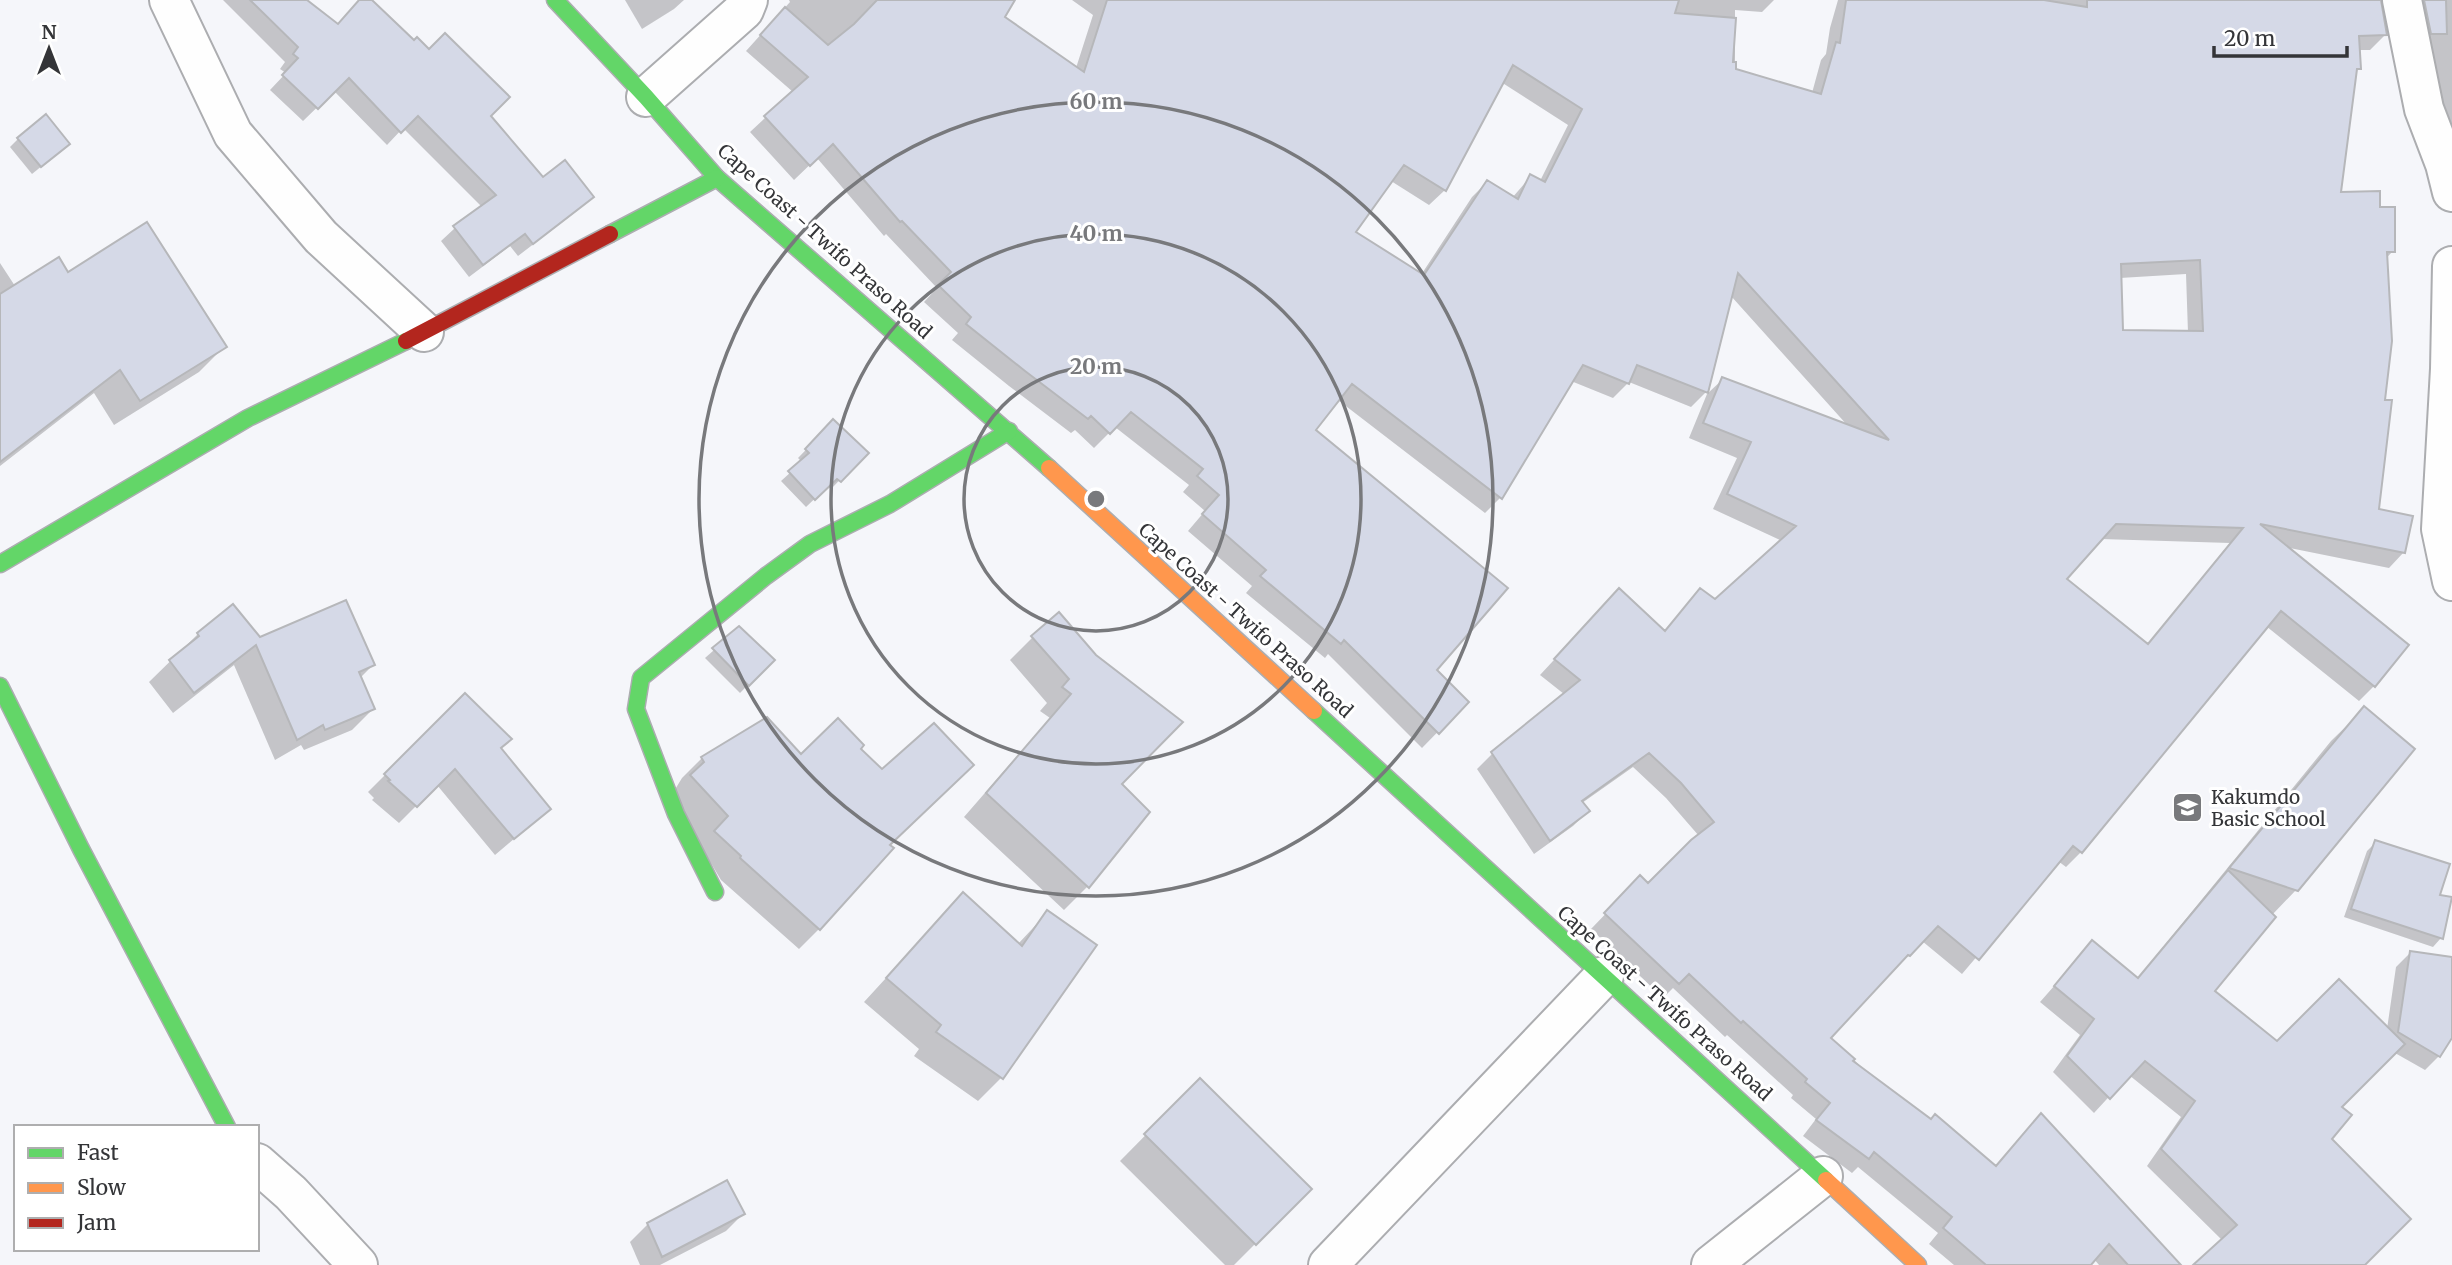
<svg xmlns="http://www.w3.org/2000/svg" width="2452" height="1265" font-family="Merriweather,serif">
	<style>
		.shadow { fill: #0003; fill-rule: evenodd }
		.building { fill: #d5d9e7; stroke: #b6b7ba; stroke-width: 2; fill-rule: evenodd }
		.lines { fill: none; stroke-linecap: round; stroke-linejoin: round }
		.street-casing { stroke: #acadb0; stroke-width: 42 }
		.fast-casing { stroke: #acadb0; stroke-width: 19 }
		.slow-casing { stroke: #acadb0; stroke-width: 19 }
		.jam-casing { stroke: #acadb0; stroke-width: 19 }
		.street { stroke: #fefefe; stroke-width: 38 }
		.fast { stroke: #63d668; stroke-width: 16 }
		.slow { stroke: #ff974d; stroke-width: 16 }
		.jam { stroke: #b3261e; stroke-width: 16 }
		.ring { fill: none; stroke: #78797c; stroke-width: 3.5 }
		.labels { text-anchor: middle; stroke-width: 6; stroke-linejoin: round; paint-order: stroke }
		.street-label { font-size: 19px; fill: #343538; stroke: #fff }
		.poi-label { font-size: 19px; fill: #343538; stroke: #fff; text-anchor: start }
		.centre { fill: #78797c; stroke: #fff; stroke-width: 3.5 }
		.ring-label { font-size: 21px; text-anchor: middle; font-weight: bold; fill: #78797c; stroke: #fff; stroke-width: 6; stroke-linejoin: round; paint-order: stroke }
	</style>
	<rect width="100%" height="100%" fill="#f5f6fa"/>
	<g class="shadow">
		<polygon points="223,0 304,0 337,25 361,0 369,0 489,116 543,179 592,197 578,210 518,256 510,246 469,277 441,241 455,228 482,207 403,128 387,145 334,91 303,121 270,90 286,73 280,69 285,62"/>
		<polygon points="625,0 684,0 674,9 642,29"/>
		<path d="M 789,0 L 1013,0 L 1003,18 L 1076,68 L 1093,15 L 1072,0 L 1774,0 L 1762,12 L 1735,10 L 1735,70 L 1812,93 L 1821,60 L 1826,54 L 1830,28 L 1838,0 L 2380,0 L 2385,35 L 2370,50 L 2358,50 L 2359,68 L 2354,73 L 2339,194 L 2378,209 L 2393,251 L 2205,448 L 2404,552 L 2389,568 L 2285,547 L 2374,686 L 2359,701 L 2266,626 L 2081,852 L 2066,867 L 2058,861 L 1962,974 L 1922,941 L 1829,1037 L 1879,1083 L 1995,1167 L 2026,1131 L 2179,1265 L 2099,1265 L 2094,1259 L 2089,1265 L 1954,1265 L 1929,1244 L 1938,1233 L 1858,1167 L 1852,1173 L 1803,1136 L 1816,1119 L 1791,1098 L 1793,1095 L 1727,1035 L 1725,1037 L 1673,988 L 1663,998 L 1591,929 L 1640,878 L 1648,885 L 1699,836 L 1666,798 L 1633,767 L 1582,803 L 1588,811 L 1573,826 L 1534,854 L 1477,769 L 1492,754 L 1564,694 L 1540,675 L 1604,606 L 1663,632 L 1700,590 L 1715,601 L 1782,541 L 1713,509 L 1737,458 L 1689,438 L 1707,394 L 1723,379 L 1848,426 L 1731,296 L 1706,392 L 1691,407 L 1629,382 L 1613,398 L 1571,381 L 1500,498 L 1485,513 L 1338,400 L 1314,430 L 1435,670 L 1467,702 L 1422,748 L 1328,654 L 1325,658 L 1246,593 L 1252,586 L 1188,531 L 1205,511 L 1183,492 L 1189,485 L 1115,427 L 1094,448 L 1075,430 L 1071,433 L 1009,386 L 952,340 L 958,333 L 924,302 L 937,288 L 886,234 L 884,236 L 817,158 L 794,180 L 750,132 L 793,92 L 746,51 L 790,2 ZM 1501,82 L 1568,125 L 1540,181 L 1531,176 L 1512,198 L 1487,182 L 1472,197 L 1421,275 L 1354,232 L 1391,181 L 1429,205 L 1445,190 ZM 2186,274 L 2188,333 L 2121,332 L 2120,278 ZM 2101,539 L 2230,543 L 2147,645 L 2065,579 Z"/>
		<polygon points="2403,0 2452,0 2452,153 2437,132 2431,47 2417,48"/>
		<polygon points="18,139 59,152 32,174 10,147"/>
		<polygon points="0,263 15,286 68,274 224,347 199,372 114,425 94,393 0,466"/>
		<polygon points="833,422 866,453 831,489 828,486 806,507 781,481 802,462 798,458"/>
		<polygon points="232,606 260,639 373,665 360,678 373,709 352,730 304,750 301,745 275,760 234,665 173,713 149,682 198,634"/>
		<polygon points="739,628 772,660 740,693 705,658"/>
		<polygon points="1033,637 1095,657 1120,784 1147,812 1087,887 1064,910 964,817 1050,718 1040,711 1047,703 1010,660"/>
		<polygon points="465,695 499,749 549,809 495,855 437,785 399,823 372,800 374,798 368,792"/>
		<polygon points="2364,709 2296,890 2272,915 2213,991 2278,1043 2387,1029 2396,967 2411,952 2452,958 2452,1035 2439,1056 2425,1070 2395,1053 2339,1107 2330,1139 2362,1265 2196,1265 2223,1241 2147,1166 2181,1117 2129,1075 2094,1113 2053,1072 2080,1035 2040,1002 2092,943 2137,979 2331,741"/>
		<polygon points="858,750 882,772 888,845 819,929 799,949 721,880 671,796 682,778 702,758 801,756"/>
		<polygon points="2376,842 2438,896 2450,898 2441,938 2433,947 2344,917 2367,851"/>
		<polygon points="963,894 1018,944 1047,913 1002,1077 978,1101 914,1056 919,1049 864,1002"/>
		<polygon points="1200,1080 1310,1189 1234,1265 1225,1265 1120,1161"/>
		<polygon points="726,1183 743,1214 726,1231 660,1265 640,1265 630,1242 648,1224"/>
	</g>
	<g class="building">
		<polygon points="250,0 307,0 338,24 359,0 372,0 414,40 417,37 429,49 445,33 510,97 491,116 543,177 565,160 594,197 533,244 525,234 483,265 453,226 496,195 418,116 401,133 349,78 318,109 282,75 298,58 293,54 298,47"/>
		<path d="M 877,0 L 1015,0 L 1005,17 L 1084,72 L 1107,0 L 1679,0 L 1675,13 L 1736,18 L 1733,62 L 1736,62 L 1736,69 L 1821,94 L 1836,42 L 1840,43 L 1846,0 L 2044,0 L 2087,7 L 2087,0 L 2381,0 L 2387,35 L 2359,36 L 2361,69 L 2357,69 L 2341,192 L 2380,191 L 2380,207 L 2395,207 L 2395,252 L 2387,252 L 2392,341 L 2385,400 L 2392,400 L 2379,509 L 2413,516 L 2405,553 L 2260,524 L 2409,645 L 2375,687 L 2281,611 L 2082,853 L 2073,846 L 1979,960 L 1938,926 L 1910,956 L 1908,955 L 1831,1038 L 1855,1059 L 1853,1061 L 1931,1119 L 1935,1114 L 1996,1166 L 2041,1113 L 2181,1265 L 2128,1265 L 2109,1244 L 2091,1265 L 1986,1265 L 1943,1228 L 1952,1217 L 1874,1152 L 1869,1159 L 1816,1120 L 1830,1103 L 1805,1082 L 1807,1079 L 1743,1021 L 1741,1023 L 1689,974 L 1679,984 L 1604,913 L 1640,875 L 1648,883 L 1691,840 L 1714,822 L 1681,783 L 1649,753 L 1582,801 L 1590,811 L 1550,841 L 1491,752 L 1580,680 L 1554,659 L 1619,588 L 1665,631 L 1700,588 L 1715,599 L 1796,526 L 1727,494 L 1751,442 L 1703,423 L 1722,377 L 1889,440 L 1738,273 L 1708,393 L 1637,365 L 1629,384 L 1583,365 L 1502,499 L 1352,384 L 1316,430 L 1508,588 L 1437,670 L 1469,702 L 1439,734 L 1344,640 L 1341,644 L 1260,576 L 1266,570 L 1202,514 L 1219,495 L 1197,476 L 1203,469 L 1131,412 L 1110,434 L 1091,416 L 1088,419 L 1025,371 L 966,324 L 971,317 L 938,285 L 951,272 L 902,221 L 900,222 L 833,144 L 810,166 L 764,116 L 808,77 L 760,35 L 785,7 L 828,45 L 854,24 ZM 1513,65 L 1582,109 L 1545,182 L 1530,174 L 1518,199 L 1487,180 L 1424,275 L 1356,232 L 1404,165 L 1446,191 ZM 2200,260 L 2203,331 L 2123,330 L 2121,264 ZM 2116,524 L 2243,528 L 2148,644 L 2067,579 Z"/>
		<polygon points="2424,0 2446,0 2447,34 2431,34"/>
		<polygon points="46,114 70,144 41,167 17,138"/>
		<polygon points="147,222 227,347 140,401 120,370 0,462 0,294 59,257 68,272"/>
		<polygon points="833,419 869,453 841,482 837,479 815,500 788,471 809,453 805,449"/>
		<polygon points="346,600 375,665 359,672 375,709 325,730 323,725 297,740 256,645 194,693 169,660 199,636 197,633 233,604 260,637"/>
		<polygon points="1059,612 1096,655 1183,722 1122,784 1150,812 1089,888 986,793 1071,694 1062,687 1069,679 1031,636"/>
		<polygon points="739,626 775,660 749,686 712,648"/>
		<polygon points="465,693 512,739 501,748 551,809 514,839 455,769 417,807 388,781 390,780 384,774"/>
		<polygon points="2364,706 2415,749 2298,891 2229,868"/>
		<polygon points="767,717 801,754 838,718 864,745 861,749 882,769 934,723 974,765 890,845 894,848 820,930 740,858 741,856 714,831 728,816 690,775 704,762 701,757"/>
		<polygon points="2375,840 2450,864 2440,895 2452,897 2443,939 2351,909"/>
		<polygon points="2228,870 2276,917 2215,991 2277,1041 2339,979 2405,1044 2342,1107 2352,1115 2332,1139 2411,1219 2365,1265 2193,1265 2237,1225 2161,1149 2195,1101 2145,1061 2110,1099 2067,1056 2094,1019 2054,986 2092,940 2138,978"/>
		<polygon points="963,892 1022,946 1047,910 1097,945 1003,1079 936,1032 941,1025 886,978"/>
		<polygon points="2410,951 2452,957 2452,1038 2440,1057 2398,1032"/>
		<polygon points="1200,1078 1312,1189 1256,1245 1144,1134"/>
		<polygon points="727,1180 745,1214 662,1257 647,1223"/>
	</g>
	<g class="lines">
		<defs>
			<g id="street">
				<polyline points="169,0 233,134 321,237 424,332"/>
				<polyline points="2402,0 2424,109 2445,164 2452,192"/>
				<polyline points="646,97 744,10 748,0"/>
				<polyline points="2452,266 2450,369 2441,529 2452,581"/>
				<polyline points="257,1163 291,1193 358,1265"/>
				<polyline points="1328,1265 1604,976"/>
				<polyline points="1711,1265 1823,1176"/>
			</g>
			<g id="fast">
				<polyline points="555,0 646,97 717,178 1049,468"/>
				<polyline points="610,234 717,178"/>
				<polyline points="0,564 248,418 406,341"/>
				<polyline points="0,686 81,849 227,1127"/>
				<polyline points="1314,711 1826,1180"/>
				<polyline points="715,892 676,814 636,709 641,678 766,576 810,544 890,504 1009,431"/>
			</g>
			<g id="slow">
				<polyline points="1049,468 1314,711"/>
				<polyline points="1826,1180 1918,1265"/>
			</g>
			<polyline id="jam" points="406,341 610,234"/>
		</defs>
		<use href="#street" class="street-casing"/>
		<use href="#fast" class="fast-casing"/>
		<use href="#slow" class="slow-casing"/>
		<use href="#jam" class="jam-casing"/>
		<use href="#street" class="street"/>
		<use href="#fast" class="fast"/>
		<use href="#slow" class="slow"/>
		<use href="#jam" class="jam"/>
	</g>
	<g class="ring">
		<circle cx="1096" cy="499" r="132"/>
		<circle cx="1096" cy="499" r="265"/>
		<circle cx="1096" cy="499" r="397"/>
	</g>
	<defs>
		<symbol id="school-square" viewBox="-11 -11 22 22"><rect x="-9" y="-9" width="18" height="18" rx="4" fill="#78797c" stroke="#fff"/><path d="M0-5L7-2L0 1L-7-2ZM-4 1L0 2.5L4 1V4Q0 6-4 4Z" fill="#fff"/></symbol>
	</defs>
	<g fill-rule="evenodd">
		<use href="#school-square" x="2170" y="790" width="35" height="35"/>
	</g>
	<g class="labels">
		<g class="street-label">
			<text transform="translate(825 241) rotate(42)" y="7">Cape Coast - Twifo Praso Road</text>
			<text transform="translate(1246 620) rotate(42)" y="7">Cape Coast - Twifo Praso Road</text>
			<text transform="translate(1665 1003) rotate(42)" y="7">Cape Coast - Twifo Praso Road</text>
		</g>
		<g class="poi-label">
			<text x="2211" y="804">Kakumdo<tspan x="2211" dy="22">Basic School</tspan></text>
		</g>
	</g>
	<circle cx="1096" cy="499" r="10" class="centre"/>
	<g class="ring-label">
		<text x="1096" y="109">60 m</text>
		<text x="1096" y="241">40 m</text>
		<text x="1096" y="374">20 m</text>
	</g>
	<rect x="14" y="1125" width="245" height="126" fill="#ffffff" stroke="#aeaeaf" stroke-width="2"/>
	<rect x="28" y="1148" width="35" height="10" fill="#63d668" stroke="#aeaeaf" stroke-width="2"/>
	<text x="77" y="1160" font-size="21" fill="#343538">Fast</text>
	<rect x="28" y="1183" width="35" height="10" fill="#ff974d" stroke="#aeaeaf" stroke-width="2"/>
	<text x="77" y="1195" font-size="21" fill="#343538">Slow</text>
	<rect x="28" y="1218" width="35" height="10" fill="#b3261e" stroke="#aeaeaf" stroke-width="2"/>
	<text x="77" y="1230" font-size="21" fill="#343538">Jam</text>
	<g transform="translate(49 49)" stroke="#ffffff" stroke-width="5" paint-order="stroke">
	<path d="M0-5L12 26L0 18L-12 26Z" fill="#343538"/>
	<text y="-10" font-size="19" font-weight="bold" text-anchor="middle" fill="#343538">N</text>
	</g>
	<path d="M2214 46v10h133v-10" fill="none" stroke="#343538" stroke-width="3.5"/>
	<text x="2224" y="46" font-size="21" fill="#343538" stroke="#ffffff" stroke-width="5" paint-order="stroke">20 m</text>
</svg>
